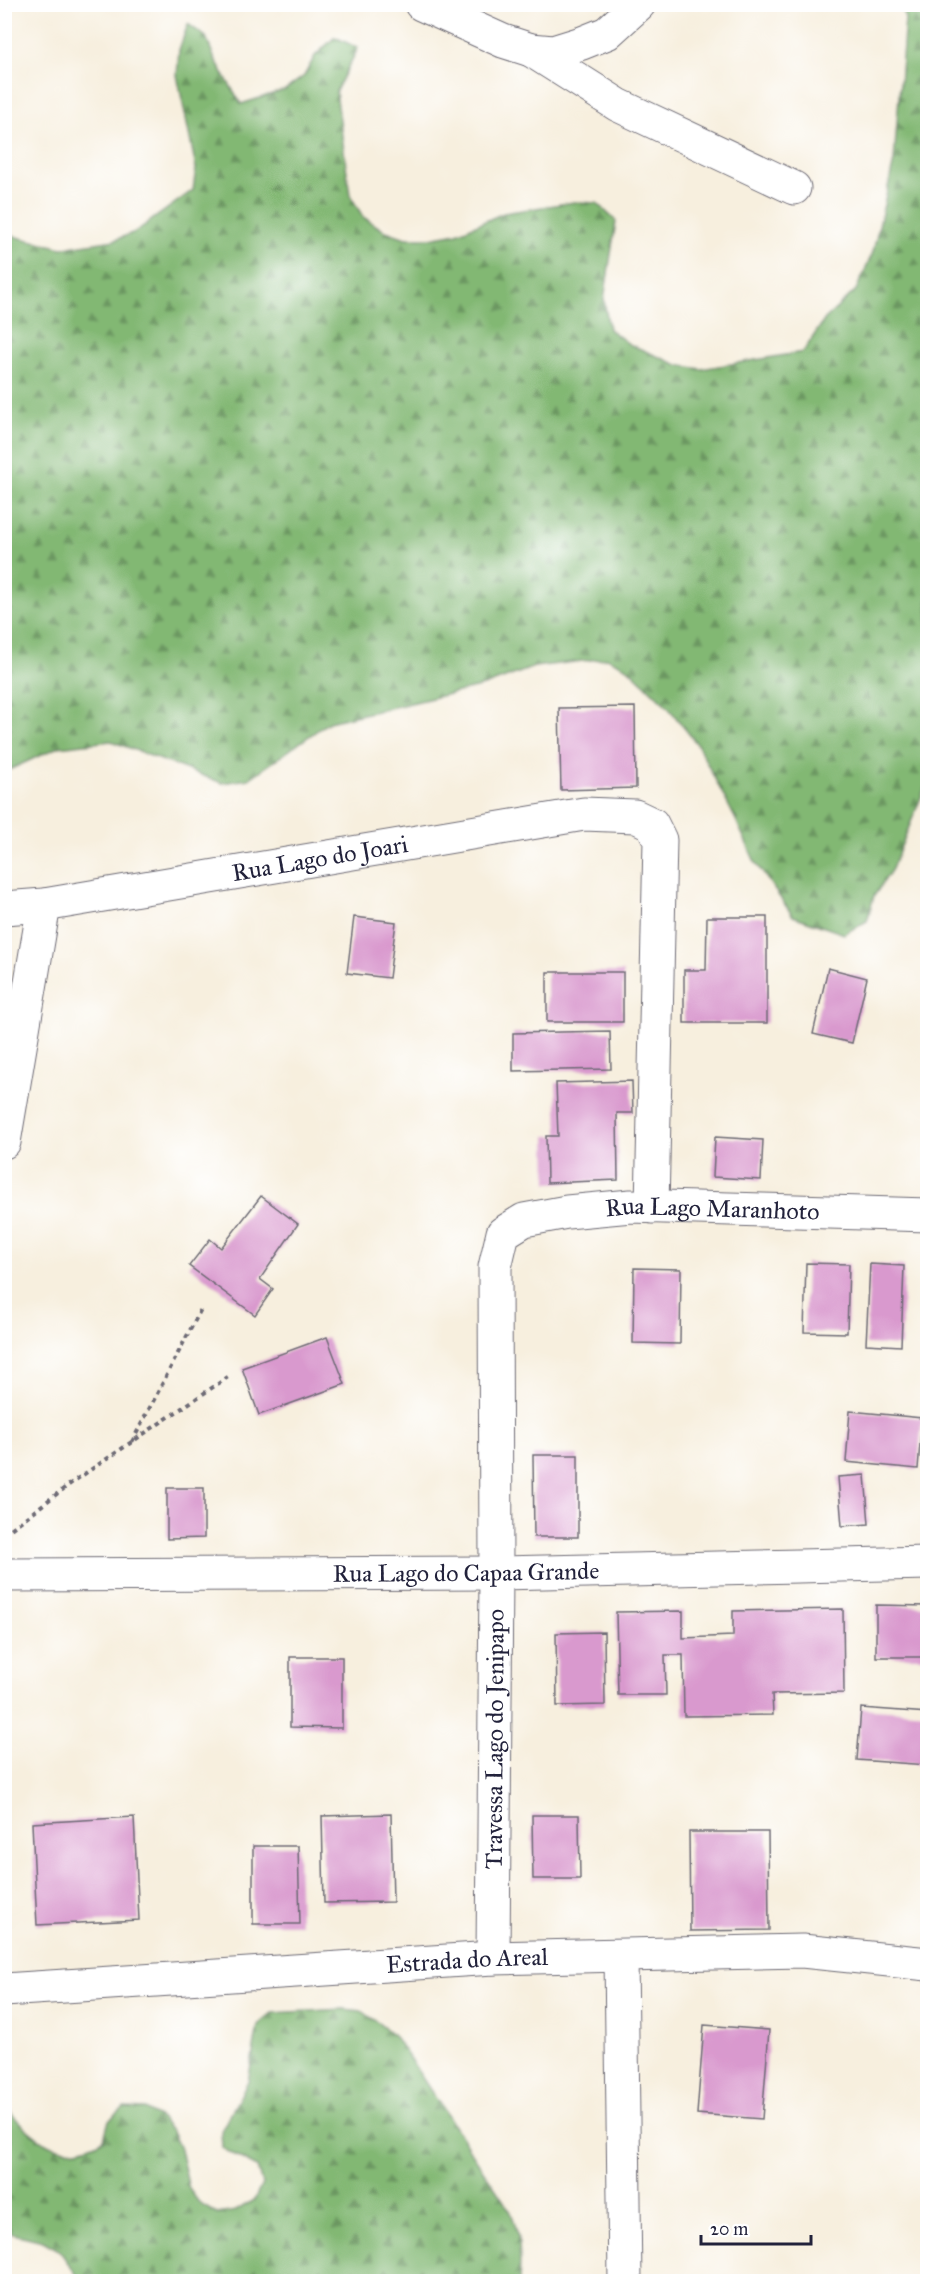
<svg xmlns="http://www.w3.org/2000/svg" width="932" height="2286" font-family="'IM FELL Great Primer',serif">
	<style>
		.forest { fill: url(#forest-firs); stroke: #526d57; stroke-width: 1.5 }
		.building { fill: #d999ce }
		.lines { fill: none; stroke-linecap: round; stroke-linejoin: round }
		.minor-casing { stroke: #6d6a74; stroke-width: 35 }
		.path { stroke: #6d6a74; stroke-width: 4; stroke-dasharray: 4.5 4.5; stroke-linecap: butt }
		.minor { stroke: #fff; stroke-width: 33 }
		.labels { text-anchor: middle; stroke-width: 4.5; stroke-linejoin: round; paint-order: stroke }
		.street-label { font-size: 24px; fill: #22223b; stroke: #fff }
	</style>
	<defs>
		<pattern id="forest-firs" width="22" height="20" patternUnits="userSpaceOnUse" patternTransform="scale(1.5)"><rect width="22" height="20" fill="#82b873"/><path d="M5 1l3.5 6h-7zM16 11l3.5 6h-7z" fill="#6a9560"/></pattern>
	</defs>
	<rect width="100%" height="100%" fill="#fff"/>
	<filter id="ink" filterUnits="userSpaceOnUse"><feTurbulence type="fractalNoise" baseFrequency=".0167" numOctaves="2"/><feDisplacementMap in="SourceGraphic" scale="12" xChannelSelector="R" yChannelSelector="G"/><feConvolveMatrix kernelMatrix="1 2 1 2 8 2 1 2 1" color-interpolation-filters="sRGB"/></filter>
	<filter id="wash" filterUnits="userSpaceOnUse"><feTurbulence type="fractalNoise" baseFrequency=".008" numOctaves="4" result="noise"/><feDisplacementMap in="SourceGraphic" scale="24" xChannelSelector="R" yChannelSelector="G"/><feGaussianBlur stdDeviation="1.35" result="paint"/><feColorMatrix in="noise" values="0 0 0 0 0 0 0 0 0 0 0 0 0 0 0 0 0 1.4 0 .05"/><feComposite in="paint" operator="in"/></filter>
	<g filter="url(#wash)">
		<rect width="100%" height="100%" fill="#f7efde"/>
		<g class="forest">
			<polygon points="902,5 928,5 928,780 892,869 874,896 867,921 844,934 793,916 755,862 735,818 697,744 667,706 628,668 607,658 534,667 484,686 329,722 249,779 222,783 111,741 58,747 5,772 5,237 13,236 62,248 115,240 135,232 193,190 196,168 177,75 179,50 188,24 206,37 215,60 241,104 285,90 304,76 315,56 335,37 358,48 336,91 350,195 363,217 383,230 406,238 430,238 457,233 504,213 574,202 597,203 616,221 604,300 609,329 629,344 678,365 701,369 803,352 825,319 856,290 873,252 894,161 905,19"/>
			<path d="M 344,2009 L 362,2011 L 394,2035 L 511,2212 C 520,2236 521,2256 519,2281 L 250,2282 L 248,2280 L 226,2282 L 81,2281 L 59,2250 L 43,2241 L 5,2232 L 5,2107 C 35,2139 60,2165 104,2139 L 109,2120 L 124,2108 L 145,2109 L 160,2118 L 172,2132 L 180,2149 L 189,2189 L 200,2204 L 217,2214 L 236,2211 L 255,2199 L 262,2184 L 257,2167 L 222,2148 L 221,2131 L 248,2082 L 258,2025 L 272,2013 Z"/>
		</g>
		<g id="blocks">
			<g class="building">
				<polygon points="635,707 636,788 561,790 559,708"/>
				<polygon points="354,917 396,922 389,978 347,973"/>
				<polygon points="707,917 767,917 767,1023 684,1023 684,970 706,970"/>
				<polygon points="828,968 867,978 852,1043 813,1034"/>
				<rect x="547" y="972" width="76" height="50"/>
				<polygon points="610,1031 611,1069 513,1071 513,1033"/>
				<polygon points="632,1081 633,1113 617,1113 618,1180 547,1183 546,1136 558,1136 556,1083"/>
				<polygon points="715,1137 763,1140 761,1180 713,1177"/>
				<polygon points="261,1196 298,1224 260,1279 273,1289 255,1315 189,1266 210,1239 221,1248"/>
				<polygon points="806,1263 849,1264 847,1333 804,1332"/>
				<polygon points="870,1264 904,1266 901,1346 866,1344"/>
				<polygon points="634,1268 681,1269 680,1344 633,1343"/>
				<polygon points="327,1337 345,1384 259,1415 242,1368"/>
				<polygon points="850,1411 922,1418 918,1469 846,1462"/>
				<polygon points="533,1455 578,1455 578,1537 534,1537"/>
				<polygon points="865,1475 869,1524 842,1526 838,1477"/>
				<polygon points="167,1488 204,1488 204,1538 167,1539"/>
				<polygon points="876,1605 928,1606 928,1657 876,1657"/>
				<polygon points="843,1609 844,1693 772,1694 773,1715 684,1716 683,1655 665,1655 666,1695 618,1695 616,1612 683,1611 683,1638 733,1636 733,1611"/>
				<polygon points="604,1632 605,1705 557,1706 556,1633"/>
				<polygon points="290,1657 342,1657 342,1728 290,1727"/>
				<polygon points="861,1708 928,1713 928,1765 857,1760"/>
				<polygon points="391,1814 393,1902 324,1903 322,1816"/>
				<polygon points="532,1815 579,1815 580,1879 533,1879"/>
				<polygon points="134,1817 139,1920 37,1925 32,1823"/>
				<polygon points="689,1832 768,1832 769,1930 690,1931"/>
				<polygon points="253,1846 298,1846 300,1924 253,1924"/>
				<polygon points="704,2025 769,2030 762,2119 697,2114"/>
			</g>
		</g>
	</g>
	<g filter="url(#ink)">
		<use href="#blocks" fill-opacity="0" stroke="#6d6a74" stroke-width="1.5"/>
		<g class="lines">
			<defs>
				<g id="minor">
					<polyline points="421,4 503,41 531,50 553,52 582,43 607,33 639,4"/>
					<polyline points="531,50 618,105 794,188"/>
					<path id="s1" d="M 4,908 L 44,905 L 584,814 L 635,816 L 652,824 L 660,840 L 652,1207"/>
					<polyline points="4,1142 44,905"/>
					<path id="s2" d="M 4,1575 L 496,1573 L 928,1563"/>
					<polyline points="621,1956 625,2282"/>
					<path id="s3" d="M 493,1958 L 496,1573 L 495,1267 L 503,1233 L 524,1220 L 567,1212 L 631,1206 L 928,1215"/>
					<path id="s4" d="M 4,1990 L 493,1958 L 802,1951 L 928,1964"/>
				</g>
			</defs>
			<use href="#minor" class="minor-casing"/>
			<g class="path">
				<polyline points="132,1442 201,1309"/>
				<polyline points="4,1534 74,1481 228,1377"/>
			</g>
			<use href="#minor" class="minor"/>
		</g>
	</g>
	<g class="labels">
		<g class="street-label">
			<text dy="8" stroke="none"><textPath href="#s1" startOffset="320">Rua Lago do Joari</textPath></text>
			<text dy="8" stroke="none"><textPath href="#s3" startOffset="940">Rua Lago Maranhoto</textPath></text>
			<text dy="8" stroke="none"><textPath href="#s2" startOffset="462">Rua Lago do Capaa Grande</textPath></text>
			<text dy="8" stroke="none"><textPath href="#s3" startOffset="219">Travessa Lago do Jenipapo</textPath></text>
			<text dy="8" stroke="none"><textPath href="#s4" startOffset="464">Estrada do Areal</textPath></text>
		</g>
	</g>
	<rect width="932" height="2286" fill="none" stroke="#fff" stroke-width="24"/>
	<path d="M701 2235v9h110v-9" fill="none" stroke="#22223b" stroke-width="3"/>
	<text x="710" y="2235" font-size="18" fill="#22223b" stroke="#ffffff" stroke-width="4.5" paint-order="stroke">20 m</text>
</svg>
